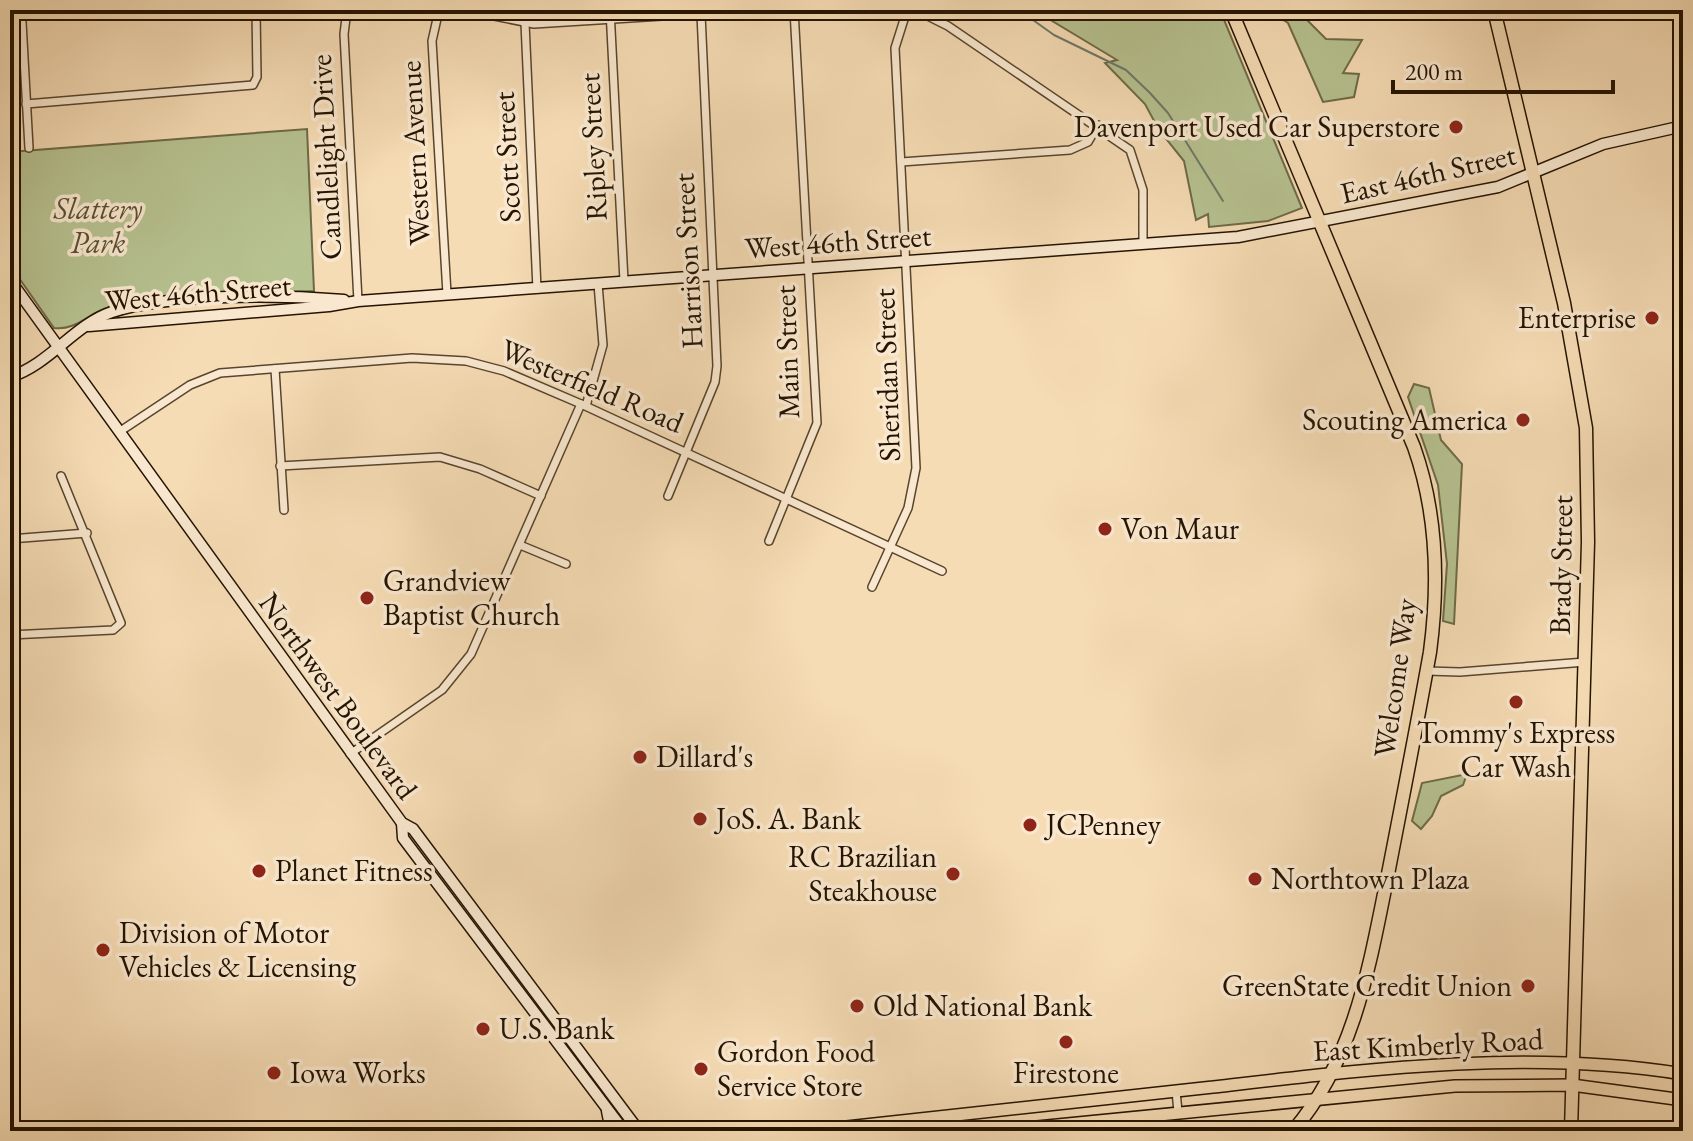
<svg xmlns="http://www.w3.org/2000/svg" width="1693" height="1141" font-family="'EB Garamond',serif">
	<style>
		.green { fill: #b7c291; stroke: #6e6a48; stroke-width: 2 }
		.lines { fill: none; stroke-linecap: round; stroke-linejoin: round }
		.stream { stroke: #6d7868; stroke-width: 2 }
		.street-casing { stroke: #58452d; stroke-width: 10 }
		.secondary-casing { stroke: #241300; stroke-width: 13 }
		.primary-casing { stroke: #241300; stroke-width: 14 }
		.highway-casing { stroke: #241300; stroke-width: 15 }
		.street { stroke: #f9e8cf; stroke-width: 7 }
		.secondary { stroke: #f9e8cf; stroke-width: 10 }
		.primary { stroke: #f6dcb5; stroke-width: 11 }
		.highway { stroke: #f6dcb5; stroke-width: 12 }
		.poi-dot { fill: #8f2418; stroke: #f9e8cf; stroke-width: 3 }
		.labels { text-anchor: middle; stroke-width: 7; stroke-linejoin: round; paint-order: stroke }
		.poi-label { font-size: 30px; fill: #241300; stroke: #f9e8cf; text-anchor: start }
		.street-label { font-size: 30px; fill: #241300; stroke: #f9e8cf }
		.park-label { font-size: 30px; font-style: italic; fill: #575033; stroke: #f9e8cf }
	</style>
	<rect width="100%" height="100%" fill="#f6dcb5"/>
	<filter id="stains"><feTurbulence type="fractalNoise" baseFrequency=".0025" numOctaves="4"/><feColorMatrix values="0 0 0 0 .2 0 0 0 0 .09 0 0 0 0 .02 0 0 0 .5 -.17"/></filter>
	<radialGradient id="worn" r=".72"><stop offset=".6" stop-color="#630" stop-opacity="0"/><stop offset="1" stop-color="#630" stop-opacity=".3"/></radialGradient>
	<g class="green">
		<polygon points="1034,10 1220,10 1302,208 1268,221 1209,227 1208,214 1196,220 1184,161 1159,130 1145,104 1105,63 1117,60"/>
		<polygon points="1267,10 1304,10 1307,20 1326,39 1362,40 1343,73 1359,74 1354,97 1323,102 1288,23"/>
		<path d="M 307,129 L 314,291 C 248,294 175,291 110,307 C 89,312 77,331 54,328 L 10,265 L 10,152 Z"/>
		<polygon points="1414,384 1429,388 1441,440 1462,464 1454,624 1443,621 1447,564 1438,485 1408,397"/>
		<polygon points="1467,774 1463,785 1441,796 1432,816 1421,829 1412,821 1422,783"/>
	</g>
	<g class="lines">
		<polyline class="stream" points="1019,10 1054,35 1126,70 1150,93 1168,113 1223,201"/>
		<defs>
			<g id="street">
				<polyline points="16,10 22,22 29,148"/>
				<polyline points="347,10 344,34 358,301"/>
				<polyline points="439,10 432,41 447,294"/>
				<polyline points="464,10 534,24 758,10"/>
				<polyline points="610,10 624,281"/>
				<polyline points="916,10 948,26 1130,150 1143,190 1143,244"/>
				<polyline points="1494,14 1512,10"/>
				<polyline points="525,23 537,289"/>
				<polyline points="26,104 253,85 257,77 256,10"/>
				<polyline points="901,162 1070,150 1088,142 1098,125"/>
				<polyline points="275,369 284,510"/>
				<polyline points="586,406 603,345 598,284"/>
				<polyline points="119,432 190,385 220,373 412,358 466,361 504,371 581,404 942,571"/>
				<polyline points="280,466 440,457 480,469 541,496"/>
				<polyline points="668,496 715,382 717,366 701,14"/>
				<polyline points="10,539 87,533"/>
				<polyline points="769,541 817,423 794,10"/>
				<polyline points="520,545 566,564"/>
				<polyline points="872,587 908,508 916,468 895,48 907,10"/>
				<polyline points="10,635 113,630 121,623 61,476"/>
				<polyline points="1427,671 1460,672 1585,662"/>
				<polyline points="350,754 442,690 471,654 581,404"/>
				<polyline points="1176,1091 1178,1112"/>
			</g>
			<g id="secondary">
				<polyline points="10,280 402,823 413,829 639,1131"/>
				<polyline points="89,326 329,306 358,301 1238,237 1498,187 1603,144 1683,126"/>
				<path d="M 10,377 C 50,364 74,325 112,312 C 171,293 282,295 344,300"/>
				<polyline points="402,823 403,838 624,1131"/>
				<polyline points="607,1111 611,1131"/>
				<polyline points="923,1119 925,1131"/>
			</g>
			<g id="primary">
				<path d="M 810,1131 C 945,1117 1079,1102 1213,1087 C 1369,1069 1527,1049 1683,1074"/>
				<polyline points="995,1131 1455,1086 1572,1085 1683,1100"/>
			</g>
			<g id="highway">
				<path d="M 1231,10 L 1414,447 C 1437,512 1439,584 1430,652 C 1417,725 1403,797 1389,869 C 1370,962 1356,1057 1293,1131"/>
				<polyline points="1494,10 1564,303 1586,428 1588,542 1571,1131"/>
			</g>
		</defs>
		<use href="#street" class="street-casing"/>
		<use href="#secondary" class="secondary-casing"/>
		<use href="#primary" class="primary-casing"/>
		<use href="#highway" class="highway-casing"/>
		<use href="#street" class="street"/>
		<use href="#secondary" class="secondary"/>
		<use href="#primary" class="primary"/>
		<use href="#highway" class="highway"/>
	</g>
	<g class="poi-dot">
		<circle cx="1456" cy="127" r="8"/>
		<circle cx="1652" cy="318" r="8"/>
		<circle cx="1523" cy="420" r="8"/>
		<circle cx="1105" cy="529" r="8"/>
		<circle cx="367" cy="598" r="8"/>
		<circle cx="1516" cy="702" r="8"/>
		<circle cx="640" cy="757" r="8"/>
		<circle cx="700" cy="819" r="8"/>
		<circle cx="1030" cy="825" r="8"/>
		<circle cx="259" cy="871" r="8"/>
		<circle cx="953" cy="874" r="8"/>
		<circle cx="1255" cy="879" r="8"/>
		<circle cx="103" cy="950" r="8"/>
		<circle cx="1528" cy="986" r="8"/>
		<circle cx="857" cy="1006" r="8"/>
		<circle cx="483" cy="1029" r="8"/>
		<circle cx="1066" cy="1042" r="8"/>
		<circle cx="701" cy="1069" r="8"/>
		<circle cx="274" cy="1073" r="8"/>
	</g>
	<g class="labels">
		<g class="poi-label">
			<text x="1440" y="137" text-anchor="end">Davenport Used Car Superstore</text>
			<text x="1636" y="328" text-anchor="end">Enterprise</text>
			<text x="1507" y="430" text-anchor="end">Scouting America</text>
			<text x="1121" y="539">Von Maur</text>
			<text x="383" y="591">Grandview<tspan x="383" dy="34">Baptist Church</tspan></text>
			<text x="1516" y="743" text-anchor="middle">Tommy's Express<tspan x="1516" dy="34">Car Wash</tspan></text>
			<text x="656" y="767">Dillard's</text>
			<text x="716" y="829">JoS. A. Bank</text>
			<text x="1046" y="835">JCPenney</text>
			<text x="937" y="867" text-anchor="end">RC Brazilian<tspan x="937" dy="34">Steakhouse</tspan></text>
			<text x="275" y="881">Planet Fitness</text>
			<text x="1271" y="889">Northtown Plaza</text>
			<text x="119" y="943">Division of Motor<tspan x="119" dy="34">Vehicles &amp; Licensing</tspan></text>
			<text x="1512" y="996" text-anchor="end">GreenState Credit Union</text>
			<text x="873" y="1016">Old National Bank</text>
			<text x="499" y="1039">U.S. Bank</text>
			<text x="717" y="1062">Gordon Food<tspan x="717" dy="34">Service Store</tspan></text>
			<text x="290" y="1083">Iowa Works</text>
			<text x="1066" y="1083" text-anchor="middle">Firestone</text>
		</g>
		<g class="street-label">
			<text transform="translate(593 147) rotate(-93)" y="10">Ripley Street</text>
			<text transform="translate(415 153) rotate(-93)" y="10">Western Avenue</text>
			<text transform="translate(326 157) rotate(-93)" y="10">Candlelight Drive</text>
			<text transform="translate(507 157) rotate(-93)" y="10">Scott Street</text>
			<text transform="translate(1428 174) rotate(-13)" y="10">East 46th Street</text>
			<text transform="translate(838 242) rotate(-4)" y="10">West 46th Street</text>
			<text transform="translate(688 261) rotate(-93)" y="10">Harrison Street</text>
			<text transform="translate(198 293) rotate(-5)" y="10">West 46th Street</text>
			<text transform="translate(787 352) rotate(-92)" y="10">Main Street</text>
			<text transform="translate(887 375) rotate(-92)" y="10">Sheridan Street</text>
			<text transform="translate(592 386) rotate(23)" y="10">Westerfield Road</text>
			<text transform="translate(1561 565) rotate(-89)" y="10">Brady Street</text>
			<text transform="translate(1395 678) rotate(-82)" y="10">Welcome Way</text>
			<text transform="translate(338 696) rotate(54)" y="10">Northwest Boulevard</text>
			<text transform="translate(1428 1045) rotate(-3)" y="10">East Kimberly Road</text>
		</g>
		<g class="park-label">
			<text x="98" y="219">Slattery<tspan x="98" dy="34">Park</tspan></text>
		</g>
	</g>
	<rect width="1693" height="1141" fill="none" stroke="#f6dcb5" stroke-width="40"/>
	<rect x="12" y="12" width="1669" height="1117" fill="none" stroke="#241300" stroke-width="4"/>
	<rect x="20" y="20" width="1653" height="1101" fill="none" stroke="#241300" stroke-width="2"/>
	<path d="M1393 80v12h220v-12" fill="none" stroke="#241300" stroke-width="4"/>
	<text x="1405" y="80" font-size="24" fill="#241300" stroke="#f9e8cf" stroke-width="6" paint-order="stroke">200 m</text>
	<rect width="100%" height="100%" filter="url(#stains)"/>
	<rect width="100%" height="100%" fill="url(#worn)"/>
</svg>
